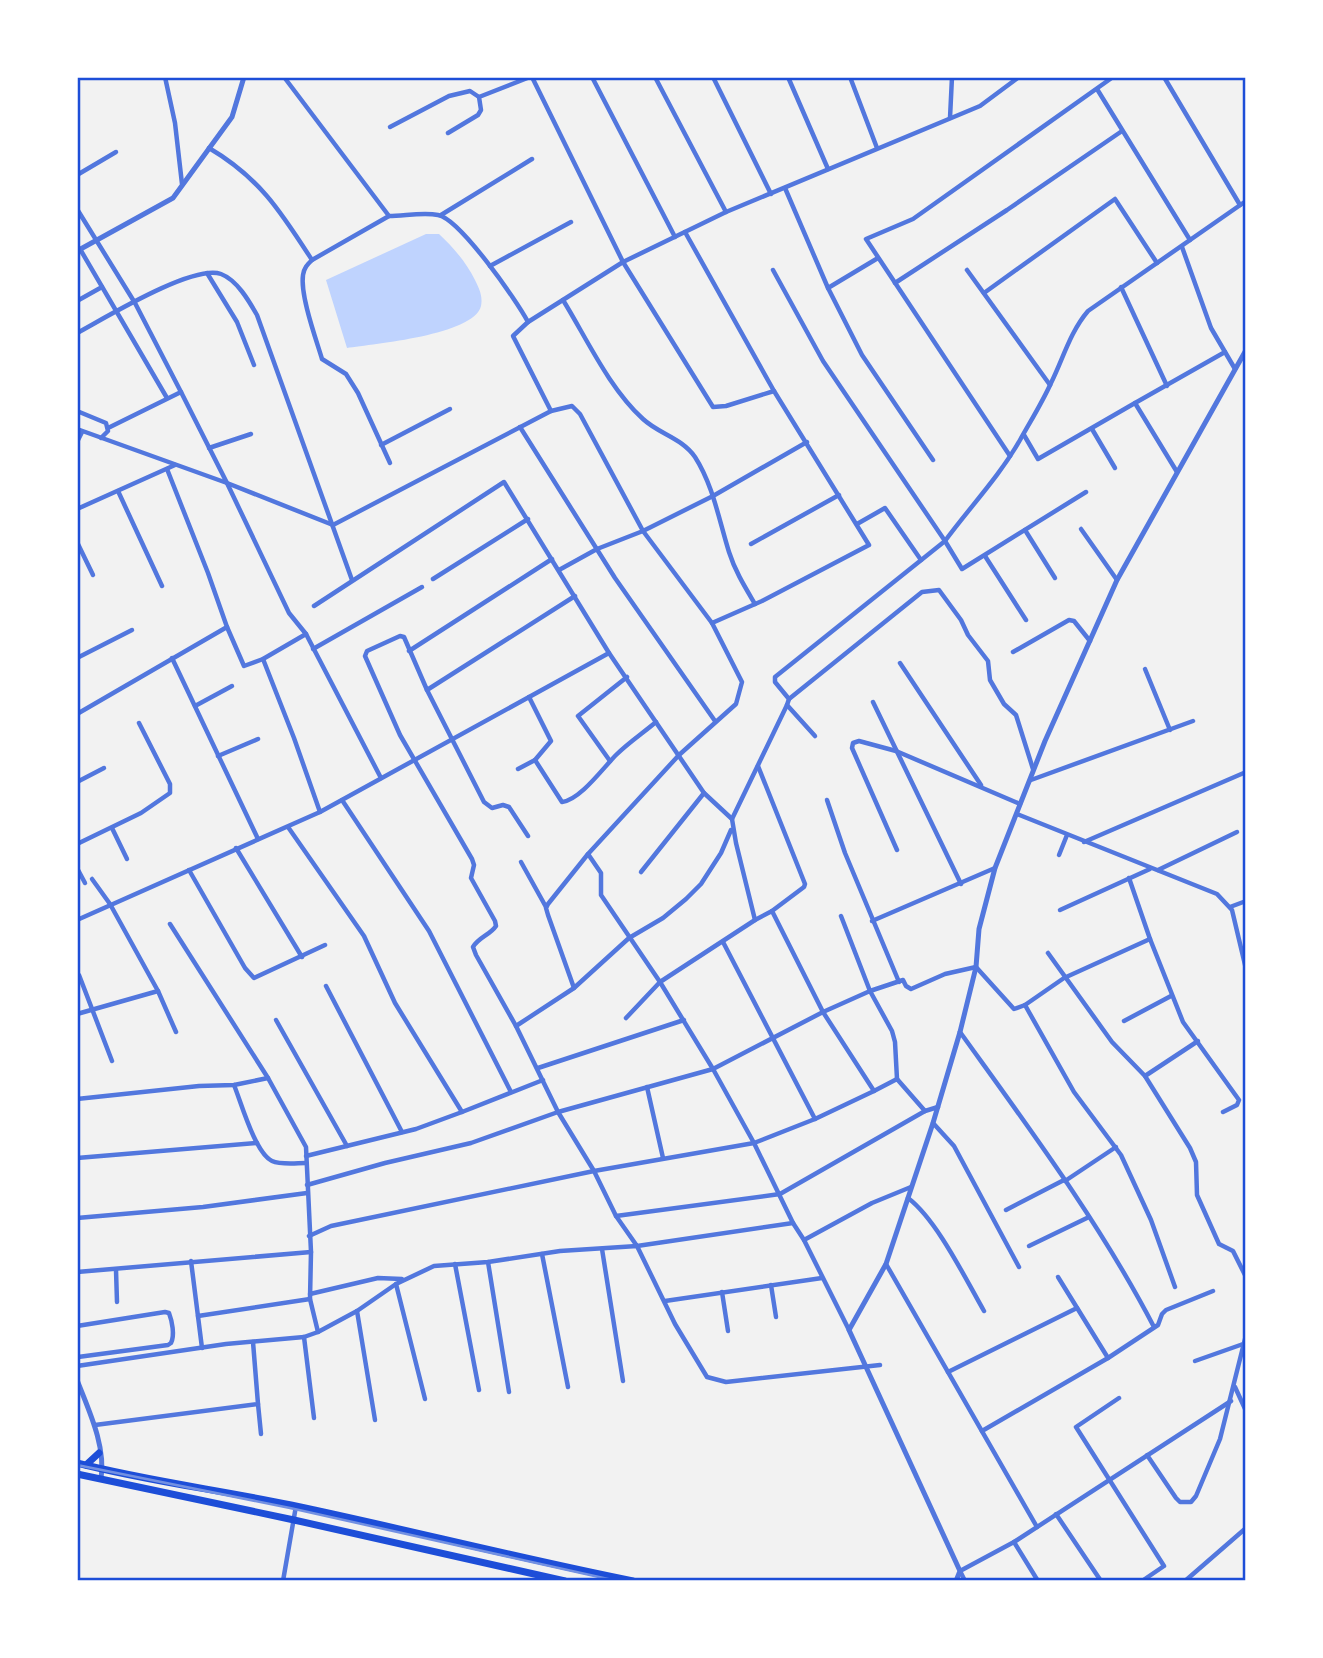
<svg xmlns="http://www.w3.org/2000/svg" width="1323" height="1658" font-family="'Open Sans',sans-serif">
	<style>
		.water { fill: #bfd3fe }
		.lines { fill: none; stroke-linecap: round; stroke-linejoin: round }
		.minor { stroke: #5277de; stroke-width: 4.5 }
		.tertiary { stroke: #5277de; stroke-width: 5 }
		.trunk { stroke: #1d4ed8; stroke-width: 7 }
		.rail { stroke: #7290e2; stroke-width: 2.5 }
		.neatline { fill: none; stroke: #1d4ed8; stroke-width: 2.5 }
	</style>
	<rect width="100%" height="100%" fill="#f2f2f2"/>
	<path class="water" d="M 426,234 L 439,234 C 453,247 466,262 475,280 C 479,288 483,296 481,306 C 474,335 374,344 347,348 L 326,280 Z"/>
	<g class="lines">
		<g class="minor">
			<polyline points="165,77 175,123 182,184"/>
			<path d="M 284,77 L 389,216 C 404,216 423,212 438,215 C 460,219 517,301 528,322 L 623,262 L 726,212 L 980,106 L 1019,77"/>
			<polyline points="532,77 623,262 713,407 726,406 774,391"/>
			<polyline points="592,77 675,237"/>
			<polyline points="655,77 726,212"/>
			<polyline points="713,77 771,194"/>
			<polyline points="788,77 828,169"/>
			<polyline points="850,77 877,148"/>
			<polyline points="1164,77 1240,205"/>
			<polyline points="1097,89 1190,240"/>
			<polyline points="950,118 952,77"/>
			<polyline points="390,127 449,96 470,91 479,97"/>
			<polyline points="448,133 478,115 481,110 479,97 530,77"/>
			<path d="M 209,148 C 260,178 281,212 312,260 L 389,216"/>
			<polyline points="77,175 116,152"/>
			<polyline points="785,188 828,288 862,355 933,460"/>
			<polyline points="77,209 135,303 181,392"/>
			<polyline points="441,215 532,159"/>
			<polyline points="685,232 774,391 869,545 762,601 712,623"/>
			<polyline points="1182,247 1211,328 1235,369"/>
			<polyline points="80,249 167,398"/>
			<path d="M 312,260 C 307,265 304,268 303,275 C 300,295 316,339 322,359 L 346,374 L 358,393 L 390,463"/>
			<polyline points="490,266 571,222"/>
			<polyline points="773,270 823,361 945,541 962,569 1086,492"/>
			<polyline points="967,270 1050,385"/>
			<polyline points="207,273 237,322 254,365"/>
			<polyline points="895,283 1007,210 1122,131"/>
			<polyline points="1121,287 1167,386"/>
			<polyline points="828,288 878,258"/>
			<polyline points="984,293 1115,199 1157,263"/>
			<path d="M 563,300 C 587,339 609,388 643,419 C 659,434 682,438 695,457 C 713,485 719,520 729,552 C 735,571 745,587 755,604"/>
			<polyline points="77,301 102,287"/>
			<polyline points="528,322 513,336 551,411"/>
			<path d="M 77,333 C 105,318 193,264 221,274 C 237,280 249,301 257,315 L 352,580"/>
			<polyline points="1135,403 1225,352"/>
			<polyline points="77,411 106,423 108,431 101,438"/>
			<polyline points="520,427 615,578 715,721"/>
			<polyline points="108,428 181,392 227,483 333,525 551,411 572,406 580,414 643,531 712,623 742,682 736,704 679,755 588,854 548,904 546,908 548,915 574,988"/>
			<polyline points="77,429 227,483 289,613 306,634 381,778"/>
			<polyline points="1092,429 1115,468"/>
			<polyline points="1024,435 1038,459 1135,403 1177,472"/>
			<polyline points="77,442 82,432"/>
			<polyline points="381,445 450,409"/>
			<polyline points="209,448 251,434"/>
			<polyline points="1010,456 866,239 913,219 1113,77"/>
			<polyline points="118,491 162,586"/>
			<polyline points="77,509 175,465"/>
			<polyline points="857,524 885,508 921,560"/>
			<polyline points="1081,529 1117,580"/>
			<polyline points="1025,530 1055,578"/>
			<polyline points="77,542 93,575"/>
			<polyline points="751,544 839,495"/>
			<polyline points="985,556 1026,620"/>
			<polyline points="559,570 597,549 643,531 713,496 807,442"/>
			<polyline points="433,579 528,519"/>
			<polyline points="314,606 504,482 609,653 704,793 732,819 736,843 755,920"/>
			<polyline points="227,627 244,666 263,659 306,634"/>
			<polyline points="313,649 422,587"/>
			<polyline points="409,651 552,559"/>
			<polyline points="1013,652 1069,620 1074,621 1090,641"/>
			<polyline points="77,658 132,630"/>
			<polyline points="172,658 258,839"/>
			<polyline points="263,659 294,738 320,812"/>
			<polyline points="900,663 981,785"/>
			<polyline points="1145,669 1170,730"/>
			<polyline points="427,690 575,596"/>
			<path d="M 529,697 L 551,741 L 535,760 L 562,802 C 580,800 603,768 616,755 C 628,743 643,733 656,722"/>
			<polyline points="789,699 922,592 939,590 961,620 968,635 988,661 990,680 1004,704 1016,715 1033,769"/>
			<polyline points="873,702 961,884"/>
			<polyline points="787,705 815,736"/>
			<polyline points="195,706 232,686"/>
			<polyline points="77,714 227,627 208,573 167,469"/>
			<polyline points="218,756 258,739"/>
			<polyline points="610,761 578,716 627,677"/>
			<polyline points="758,766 805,884 804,887 772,911"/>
			<polyline points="518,769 535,760"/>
			<polyline points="1031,780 1193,721"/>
			<polyline points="77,782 104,768"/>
			<polyline points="342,800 429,931 511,1092"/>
			<polyline points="827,800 845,853 899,982"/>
			<polyline points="1017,814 1217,894 1232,910 1246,969"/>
			<path d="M 732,819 L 787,705 L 789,699 L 775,682 L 775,677 L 945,541 C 970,507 999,477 1020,440 C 1030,422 1042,403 1051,383 C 1063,359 1070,332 1088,311 L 1246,201"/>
			<polyline points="288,827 364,936 395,1003 462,1112 543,1080"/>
			<polyline points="112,828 127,859"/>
			<path d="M 528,836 L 509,807 L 503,805 L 492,808 L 484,802 L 427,690 L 404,637 L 400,636 L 367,651 L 365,656 L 400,735 L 472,859 L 474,865 L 471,878 L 495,921 L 496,926 C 490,935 479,937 473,947 L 476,955 L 516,1026 L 558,1112 L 594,1171 L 616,1216 L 637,1246 L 793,1223 L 804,1240 L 849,1330"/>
			<polyline points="1084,842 1246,772"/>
			<polyline points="77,844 141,813 170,793 170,784 139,723"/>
			<polyline points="236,848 302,957"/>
			<polyline points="897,850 852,748 853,743 859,741 896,751 1020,804"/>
			<polyline points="588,854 601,873 601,895 660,982 713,1069 754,1143 793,1223"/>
			<polyline points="1059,855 1067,835"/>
			<polyline points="521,862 546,907"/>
			<polyline points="77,868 85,883"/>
			<polyline points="189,870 245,968 254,978 325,945"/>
			<polyline points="1158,870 1237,832"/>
			<polyline points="641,872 704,793"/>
			<polyline points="1129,878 1150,939 1183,1022 1239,1100 1237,1105 1223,1112"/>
			<polyline points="1230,907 1246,901"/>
			<polyline points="1060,910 1150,869"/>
			<polyline points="841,916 870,991 892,1031 895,1042 897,1079"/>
			<polyline points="77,920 320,812 609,653"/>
			<polyline points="872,921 995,868"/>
			<polyline points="170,924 268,1078 306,1147 311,1252 310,1299 318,1332"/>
			<polyline points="723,942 815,1119"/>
			<polyline points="1048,953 1112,1042 1145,1076 1190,1148 1196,1162 1197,1195 1219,1244 1233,1251 1246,1277"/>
			<polyline points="79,975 112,1061"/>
			<polyline points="326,986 402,1132"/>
			<polyline points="158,991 176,1032"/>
			<polyline points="1025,1005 1074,1092 1121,1155 1151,1220 1175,1287"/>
			<polyline points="77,1014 158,991 110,904 92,879"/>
			<polyline points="276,1020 347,1146"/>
			<polyline points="1124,1021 1171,996"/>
			<polyline points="516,1026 574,988 629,938 663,918 686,899 701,884 721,853 731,830"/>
			<path d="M 960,1032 C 1029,1128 1100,1223 1154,1327"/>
			<polyline points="538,1068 684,1020"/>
			<polyline points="1145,1076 1198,1041"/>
			<path d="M 234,1085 C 241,1102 255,1153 272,1161 C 281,1165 296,1163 306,1163"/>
			<polyline points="647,1087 663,1158"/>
			<polyline points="874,1091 897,1079 925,1111"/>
			<polyline points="77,1099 199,1086 234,1085 268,1078"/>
			<polyline points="933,1123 954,1146 1019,1267"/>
			<polyline points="306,1156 416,1129 462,1112"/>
			<polyline points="77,1158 257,1143"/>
			<polyline points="1065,1181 1116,1147"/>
			<polyline points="307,1185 385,1163 471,1143 558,1112 713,1069 823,1012 870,991 903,980 906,986 911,989 945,974 976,967 1014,1009 1025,1005 1064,978 1150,939"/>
			<path d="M 908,1198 C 937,1220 965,1278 984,1311"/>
			<polyline points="1006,1210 1064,1180"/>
			<polyline points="616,1216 780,1194 925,1111 938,1107"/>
			<polyline points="77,1218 203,1207 307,1193"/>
			<polyline points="309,1236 331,1226 594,1171 754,1143 815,1119 874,1091 823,1012 772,911 755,920 660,982 626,1018"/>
			<polyline points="804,1240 872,1203 911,1187"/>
			<polyline points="1029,1246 1089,1217"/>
			<polyline points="602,1249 623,1381"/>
			<polyline points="542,1254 568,1387"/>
			<polyline points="191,1261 202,1348"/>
			<polyline points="488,1262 509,1392"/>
			<polyline points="455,1264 479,1390"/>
			<polyline points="886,1264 1037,1527"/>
			<polyline points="116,1270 117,1302"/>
			<polyline points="77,1272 311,1252"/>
			<polyline points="1058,1277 1108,1358"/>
			<polyline points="396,1284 425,1399"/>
			<polyline points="771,1285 776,1317"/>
			<polyline points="722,1292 728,1331"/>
			<polyline points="310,1294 378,1278 402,1279"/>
			<polyline points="665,1301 822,1278"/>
			<polyline points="357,1311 375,1420"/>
			<polyline points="198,1316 310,1299"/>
			<path d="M 77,1326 L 165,1312 L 169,1313 C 172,1321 175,1335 171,1343 L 168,1345 L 78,1357"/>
			<polyline points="304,1337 314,1418"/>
			<polyline points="1195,1361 1246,1343"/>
			<polyline points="77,1366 226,1344 304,1337 318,1332 357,1311 396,1284 434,1266 488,1262 560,1251 637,1246 675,1324 707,1377 726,1382 880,1365"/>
			<polyline points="948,1372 1077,1308"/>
			<polyline points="1235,1387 1246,1411"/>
			<polyline points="1119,1398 1076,1427 1164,1566 1142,1581"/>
			<polyline points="258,1404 261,1434"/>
			<polyline points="95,1425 258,1404 253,1342"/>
			<polyline points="982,1431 1108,1358 1158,1325 1162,1314 1166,1310 1213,1291"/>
			<polyline points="1147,1455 1176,1498 1180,1502 1191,1502 1196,1496 1220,1439 1246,1335"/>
			<polyline points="1056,1514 1101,1581"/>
			<polyline points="1014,1542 1038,1581"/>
			<polyline points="283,1581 296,1506"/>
			<polyline points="965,1581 960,1571 1014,1542 1231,1401"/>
			<polyline points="1185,1581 1246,1528"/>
		</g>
		<g class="tertiary">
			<polyline points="77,251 173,198 232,117 244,77"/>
			<path d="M 77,1380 C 89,1411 106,1446 101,1479"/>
			<polyline points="956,1581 960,1571 849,1330 886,1264 933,1123 960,1032 976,967 979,929 995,868 1045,741 1117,580 1246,350"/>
		</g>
		<g class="trunk">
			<path d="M 77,1463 C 147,1481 220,1490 291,1505 C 405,1529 518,1558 633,1581"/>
			<polyline points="86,1465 99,1453"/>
			<polyline points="77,1474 294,1520 565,1581"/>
		</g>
		<polyline class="rail" points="77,1465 290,1508 617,1581"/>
	</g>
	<rect width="1323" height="1658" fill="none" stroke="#ffffff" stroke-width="158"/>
	<rect x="79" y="79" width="1165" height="1500" class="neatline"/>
</svg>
